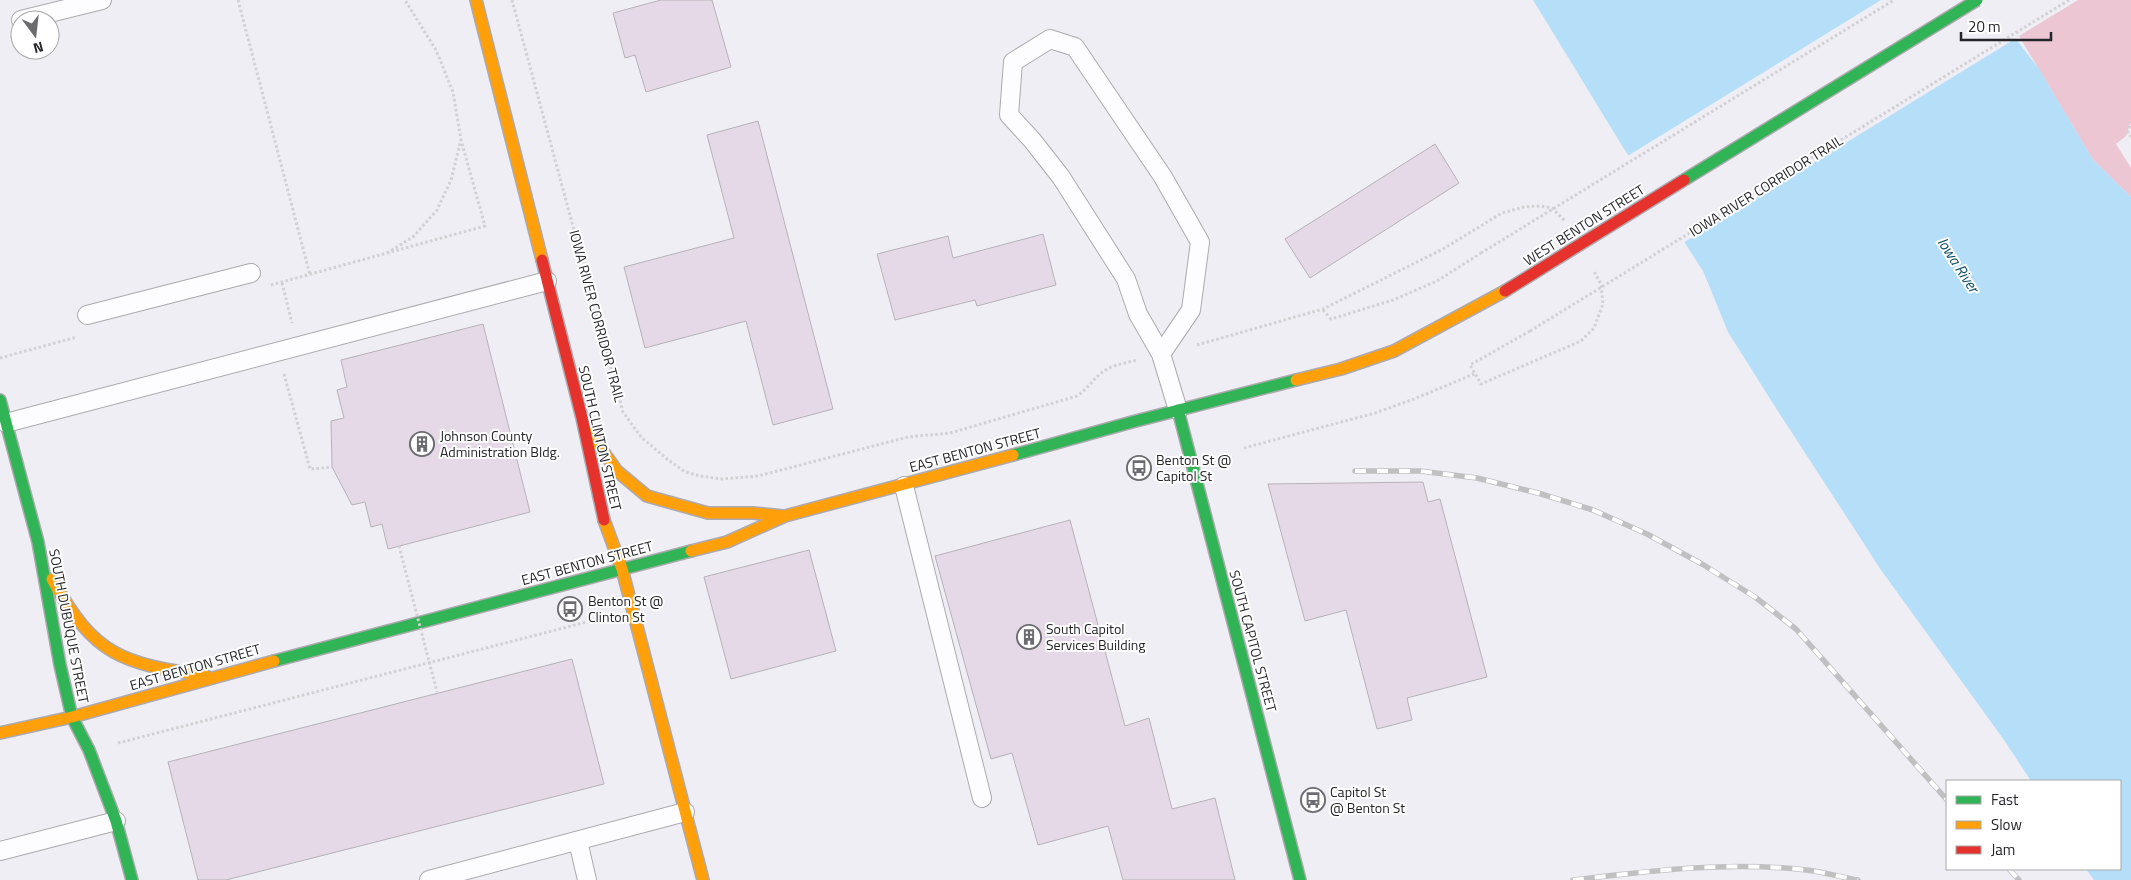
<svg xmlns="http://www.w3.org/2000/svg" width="2131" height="880" font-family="'Titillium Web',sans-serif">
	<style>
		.green { fill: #ecc6d2 }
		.water { fill: #b5dff8 }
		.pier { fill: #f0eef5 }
		.building { fill: #e6d9e7; stroke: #b5b2b7 }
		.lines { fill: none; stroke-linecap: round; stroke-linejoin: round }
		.lane-casing { stroke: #acaaaf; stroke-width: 20 }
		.fast-casing { stroke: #acaaaf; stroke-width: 14 }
		.slow-casing { stroke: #acaaaf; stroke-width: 14 }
		.jam-casing { stroke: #acaaaf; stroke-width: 14 }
		.path { stroke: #d1d0d2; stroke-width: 3; stroke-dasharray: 2.5 2.5; stroke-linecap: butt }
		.lane { stroke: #fdfcfe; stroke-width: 18 }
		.fast { stroke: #30b455; stroke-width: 11 }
		.slow { stroke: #ff9f0a; stroke-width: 11 }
		.jam { stroke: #e5322d; stroke-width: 11 }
		.rail-casing { stroke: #c0c0c2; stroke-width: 5.5 }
		.rail { stroke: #fff; stroke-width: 4; stroke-dasharray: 11; stroke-linecap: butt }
		.fast-bridge-casing { stroke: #acaaaf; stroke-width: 14; stroke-linecap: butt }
		.jam-bridge-casing { stroke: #acaaaf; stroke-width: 14; stroke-linecap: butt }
		.path-bridge { stroke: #d1d0d2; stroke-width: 3; stroke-dasharray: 2.5 2.5; stroke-linecap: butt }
		.fast-bridge { stroke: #30b455; stroke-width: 11 }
		.jam-bridge { stroke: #e5322d; stroke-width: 11 }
		.labels { text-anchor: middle; stroke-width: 4; stroke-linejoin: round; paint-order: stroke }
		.street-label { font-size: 14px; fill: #252429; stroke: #fff }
		.poi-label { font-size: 14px; fill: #252429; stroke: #fff; text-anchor: start }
		.water-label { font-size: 15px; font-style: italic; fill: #084b67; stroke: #fff }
	</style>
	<rect width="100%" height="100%" fill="#f0eef5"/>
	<polygon class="green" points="2078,0 2131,0 2131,121 2126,136 2116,144 2131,168 2131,197 2093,160 2019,36"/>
	<polygon class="water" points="1533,0 1986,0 2039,69 2093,160 2131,197 2131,880 2094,880 2086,869 2120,869 2120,781 2031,781 2004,740 1881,570 1772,402 1728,332 1703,271 1621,144"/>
	<polygon class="pier" points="1881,0 1990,0 2018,37 1683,243 1626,157"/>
	<g class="building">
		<polygon points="661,0 712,0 731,67 646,92 635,55 625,58 613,13"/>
		<polygon points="758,121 833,409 773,425 746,321 645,348 624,267 734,238 707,135"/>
		<polygon points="1435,144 1459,183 1310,278 1285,239"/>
		<polygon points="1043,234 1056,285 977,306 975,300 895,320 877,254 948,236 953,258"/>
		<polygon points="483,324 530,512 388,549 382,524 371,527 365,502 352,505 332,467 331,421 344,418 337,390 347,387 341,360"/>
		<polygon points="1423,482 1428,502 1440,499 1487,677 1407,698 1412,720 1377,729 1346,610 1305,621 1268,484"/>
		<polygon points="1070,520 1125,726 1149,718 1172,809 1215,798 1235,880 1123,880 1108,826 1038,845 1012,753 991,759 935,556"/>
		<polygon points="809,550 836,651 731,679 704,577"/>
		<polygon points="572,659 604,784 226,880 198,880 168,762"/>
	</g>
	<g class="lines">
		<defs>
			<g id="lane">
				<polyline points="21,20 102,0"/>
				<polyline points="87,315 251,273"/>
				<polyline points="1161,354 1191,310 1200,242 1163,177 1075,47 1050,39 1013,62 1009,115 1032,140 1061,177 1126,279 1138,314 1161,354 1178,410"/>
				<polyline points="6,423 547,281"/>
				<polyline points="904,486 982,798"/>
				<polyline points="578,841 587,880"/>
				<polyline points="0,851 116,821"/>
				<polyline points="429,880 685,812"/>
			</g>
			<g id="fast">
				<polyline points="0,400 38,542 60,665 72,717 89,750 116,821 132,880"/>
				<polyline points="1178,410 1300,880"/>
				<polyline points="1013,455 1132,422 1296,380"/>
				<polyline points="274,661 691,551"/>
			</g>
			<g id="slow">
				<polyline points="476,0 542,260"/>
				<polyline points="1296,380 1341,369 1394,351 1505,291"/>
				<polyline points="590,433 617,471 647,496 708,513 753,513 783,516"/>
				<polyline points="604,520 622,569 703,880"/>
				<polyline points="691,551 727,542 785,516 1013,455"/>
				<path d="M 52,579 C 95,657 122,663 206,676"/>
				<polyline points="0,733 72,717 274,661"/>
			</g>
			<polyline id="jam" points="542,260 582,418 604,520"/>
		</defs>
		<use href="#lane" class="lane-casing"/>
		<use href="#fast" class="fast-casing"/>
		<use href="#slow" class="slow-casing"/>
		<use href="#jam" class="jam-casing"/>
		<g class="path">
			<polyline points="238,0 310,275"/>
			<path d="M 512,0 L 623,412 L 641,437 L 667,459 L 685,472 L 700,476 L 722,479 L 758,476 L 908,437 L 950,433 L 1077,396 C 1087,389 1092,381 1100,374 C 1110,365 1125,363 1138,360"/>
			<polyline points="2131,121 2128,132 2131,137"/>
			<polyline points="387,253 413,237 437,210 451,180 461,140 453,92 436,50 405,0"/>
			<polyline points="282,283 292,323"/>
			<polyline points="271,285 485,226 461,140"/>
			<polyline points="1323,310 1331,319 1393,300 1437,281 1481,253"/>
			<polyline points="1530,331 1470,365 1481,384 1581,341 1594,328 1603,304 1601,284 1593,270"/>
			<polyline points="1197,345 1323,309 1443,249 1502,213 1524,207 1540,206 1552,208 1565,221"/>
			<polyline points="0,358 77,337"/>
			<polyline points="284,374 310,469 332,467"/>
			<polyline points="1244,448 1375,413 1414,399 1474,374"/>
			<polyline points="118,743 606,617"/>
		</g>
		<use href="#lane" class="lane"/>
		<use href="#fast" class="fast"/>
		<use href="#slow" class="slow"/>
		<use href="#jam" class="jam"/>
		<defs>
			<g id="rail">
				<polyline points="1355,471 1420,471 1477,478 1538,493 1593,510 1647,534 1702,564 1755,597 1796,629 1947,800"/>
				<polyline points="2009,869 2019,880"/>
				<path d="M 1573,880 C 1649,871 1728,861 1806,870 C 1823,872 1841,877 1858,880"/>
			</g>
		</defs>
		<use href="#rail" class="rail-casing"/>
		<use href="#rail" class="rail"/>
		<defs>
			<polyline id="fast-bridge" points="1684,180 1977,0"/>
			<polyline id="jam-bridge" points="1505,291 1684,180"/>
		</defs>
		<use href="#fast-bridge" class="fast-bridge-casing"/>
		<use href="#jam-bridge" class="jam-bridge-casing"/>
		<g class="path-bridge">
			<polyline points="1481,253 1894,0"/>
			<polyline points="1530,331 2069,0"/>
			<polyline points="399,546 437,692"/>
		</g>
		<use href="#fast-bridge" class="fast-bridge"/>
		<use href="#jam-bridge" class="jam-bridge"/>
	</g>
	<defs>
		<symbol id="building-ring" viewBox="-11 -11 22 22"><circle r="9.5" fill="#fff" stroke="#6c6b70" stroke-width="1.5"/><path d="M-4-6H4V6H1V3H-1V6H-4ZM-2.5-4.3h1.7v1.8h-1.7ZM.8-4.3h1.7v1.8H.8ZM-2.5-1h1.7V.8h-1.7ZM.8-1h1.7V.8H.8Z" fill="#6c6b70"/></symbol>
		<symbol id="bus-ring" viewBox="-11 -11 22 22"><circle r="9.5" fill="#fff" stroke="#6c6b70" stroke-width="1.5"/><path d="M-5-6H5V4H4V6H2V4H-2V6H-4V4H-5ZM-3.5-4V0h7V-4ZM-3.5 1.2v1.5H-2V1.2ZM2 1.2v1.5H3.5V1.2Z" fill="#6c6b70"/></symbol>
	</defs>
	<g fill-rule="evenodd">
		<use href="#building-ring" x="408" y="430" width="28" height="28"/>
		<use href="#bus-ring" x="1125" y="454" width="28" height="28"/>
		<use href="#bus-ring" x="556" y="595" width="28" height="28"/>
		<use href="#building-ring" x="1015" y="623" width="28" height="28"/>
		<use href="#bus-ring" x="1299" y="786" width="28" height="28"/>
	</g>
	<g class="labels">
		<g class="street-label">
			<text transform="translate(1766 186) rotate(-32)" y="5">IOWA RIVER CORRIDOR TRAIL</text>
			<text transform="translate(1584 225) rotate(-32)" y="5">WEST BENTON STREET</text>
			<text transform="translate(597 316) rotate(75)" y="5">IOWA RIVER CORRIDOR TRAIL</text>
			<text transform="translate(600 438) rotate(77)" y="5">SOUTH CLINTON STREET</text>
			<text transform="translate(975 450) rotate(-15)" y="5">EAST BENTON STREET</text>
			<text transform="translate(587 563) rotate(-15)" y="5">EAST BENTON STREET</text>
			<text transform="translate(69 626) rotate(79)" y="5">SOUTH DUBUQUE STREET</text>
			<text transform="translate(1253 641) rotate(75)" y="5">SOUTH CAPITOL STREET</text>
			<text transform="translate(195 667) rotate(-16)" y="5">EAST BENTON STREET</text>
		</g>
		<g class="poi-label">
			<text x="440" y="441">Johnson County<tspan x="440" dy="16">Administration Bldg.</tspan></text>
			<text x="1156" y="465">Benton St @<tspan x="1156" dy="16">Capitol St</tspan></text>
			<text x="588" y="606">Benton St @<tspan x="588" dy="16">Clinton St</tspan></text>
			<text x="1046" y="634">South Capitol<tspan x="1046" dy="16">Services Building</tspan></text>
			<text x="1330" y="797">Capitol St<tspan x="1330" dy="16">@ Benton St</tspan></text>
		</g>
		<g class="water-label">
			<text transform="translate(1958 265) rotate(57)" y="5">Iowa River</text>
		</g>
	</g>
	<rect x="1946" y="780" width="175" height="90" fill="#ffffff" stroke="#a8a7a9"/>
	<rect x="1956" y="796" width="25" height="8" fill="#30b455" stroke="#a8a7a9"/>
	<text x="1991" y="805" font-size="15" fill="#252429">Fast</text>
	<rect x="1956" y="821" width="25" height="8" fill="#ff9f0a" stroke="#a8a7a9"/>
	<text x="1991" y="830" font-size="15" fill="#252429">Slow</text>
	<rect x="1956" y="846" width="25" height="8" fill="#e5322d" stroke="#a8a7a9"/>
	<text x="1991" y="855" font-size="15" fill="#252429">Jam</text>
	<g transform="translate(35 35) rotate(165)"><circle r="24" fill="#ffffff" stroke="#a8a7a9"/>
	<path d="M0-4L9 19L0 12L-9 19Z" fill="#6c6b70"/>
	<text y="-8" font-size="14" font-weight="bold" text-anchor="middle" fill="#252429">N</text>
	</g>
	<path d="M1961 32v8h90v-8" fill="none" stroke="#252429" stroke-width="2.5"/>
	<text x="1968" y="32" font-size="15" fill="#252429" stroke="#ffffff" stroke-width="4" paint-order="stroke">20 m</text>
</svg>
